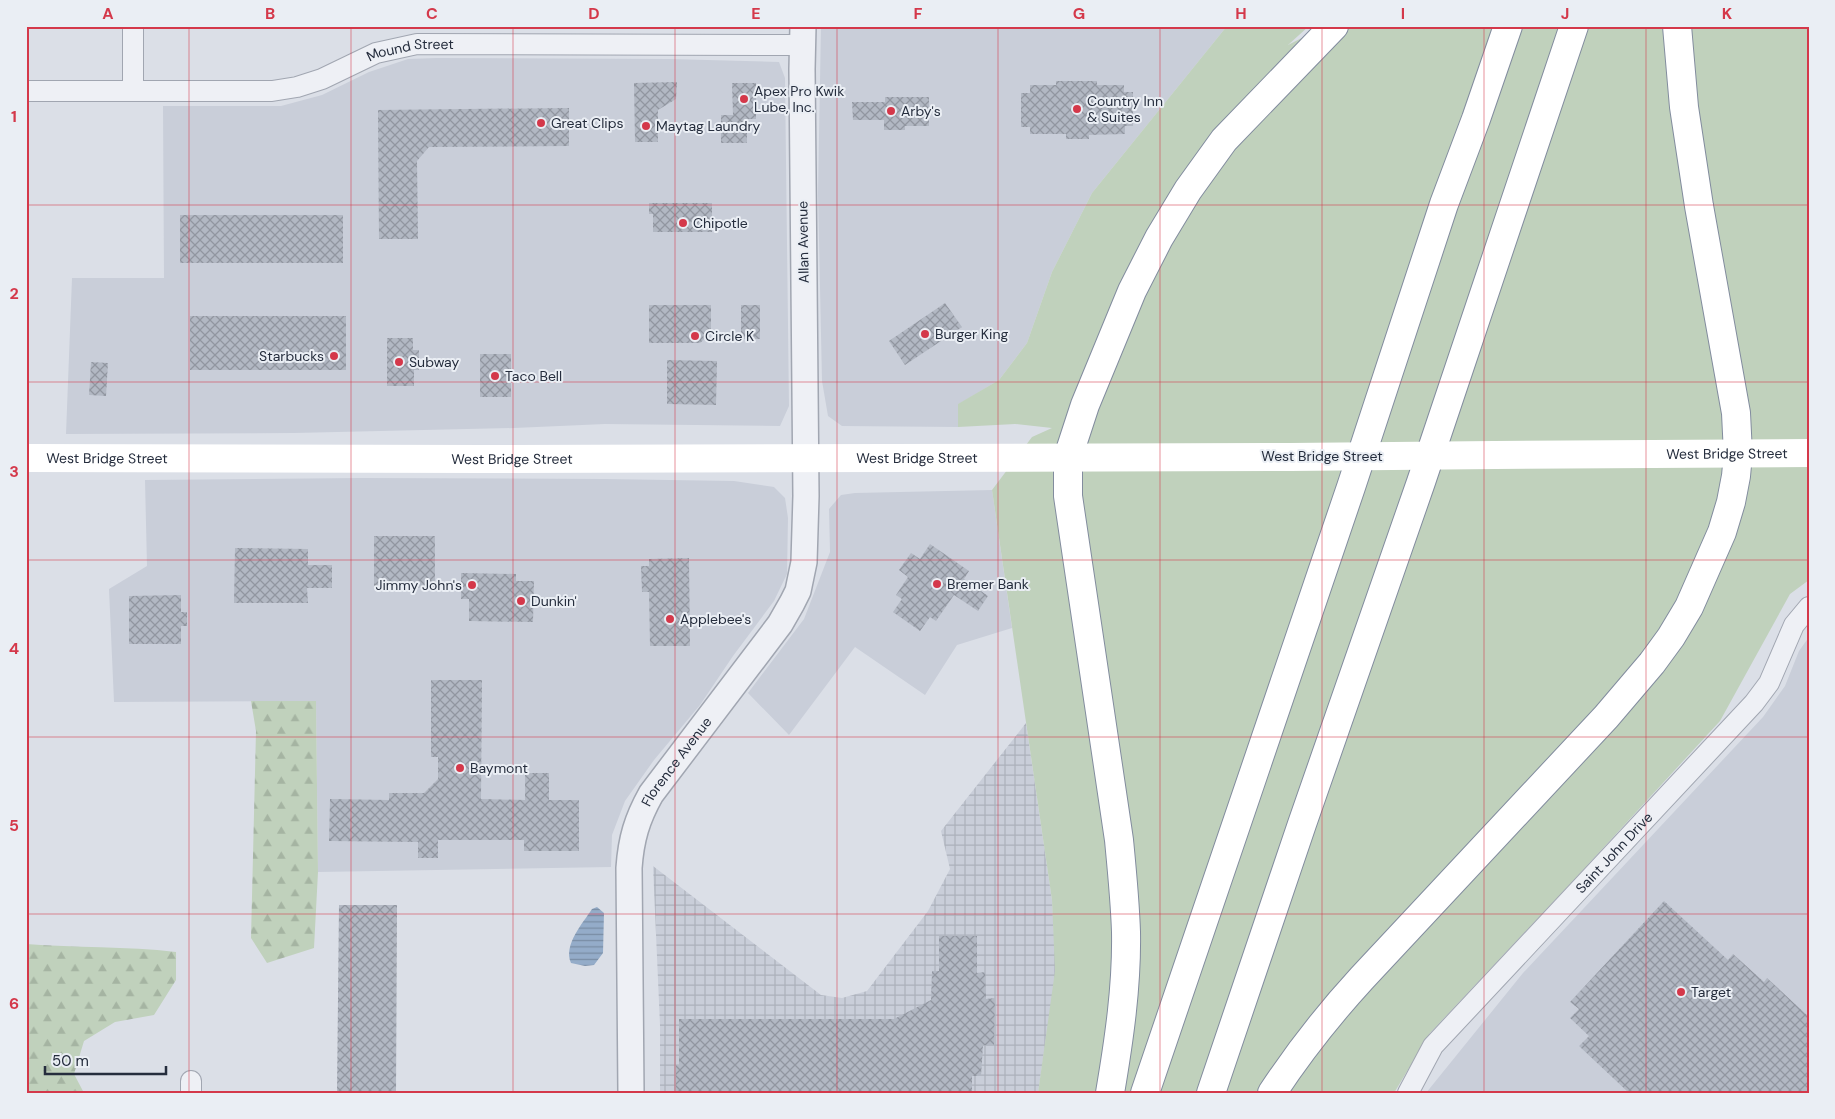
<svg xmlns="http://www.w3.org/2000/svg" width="1835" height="1119" font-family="'DM Sans',sans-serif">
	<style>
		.built { fill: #c9ced9 }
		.industrial { fill: url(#industrial-grid) }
		.green { fill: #c0d1bc }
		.forest { fill: url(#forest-firs) }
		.water { fill: url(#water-rules) }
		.building { fill: url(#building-cross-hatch) }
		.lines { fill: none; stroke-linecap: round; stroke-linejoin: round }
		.minor-casing { stroke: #a1a6b1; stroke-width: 22 }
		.tertiary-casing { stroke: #a1a6b1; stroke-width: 28 }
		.motorway-casing { stroke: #828c9e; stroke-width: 30 }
		.minor { stroke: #eef0f5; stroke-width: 20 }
		.tertiary { stroke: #eef0f5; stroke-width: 25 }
		.secondary { stroke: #fff; stroke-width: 28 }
		.motorway { stroke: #fff; stroke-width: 28 }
		.secondary-bridge { stroke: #fff; stroke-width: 28 }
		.grid { fill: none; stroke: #d4384a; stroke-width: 1; stroke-opacity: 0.55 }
		.poi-dot { fill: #d4384a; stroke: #eaeef4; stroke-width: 2 }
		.labels { text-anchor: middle; stroke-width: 4; stroke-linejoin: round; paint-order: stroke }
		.street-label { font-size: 14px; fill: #252d3d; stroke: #eaeef4 }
		.poi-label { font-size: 14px; fill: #252d3d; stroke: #eaeef4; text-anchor: start }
		.neatline { fill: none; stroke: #d4384a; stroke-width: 2 }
		.grid-label { font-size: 16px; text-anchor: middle; font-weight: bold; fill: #d4384a }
	</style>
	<defs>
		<pattern id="industrial-grid" width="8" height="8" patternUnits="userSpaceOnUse" patternTransform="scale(1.25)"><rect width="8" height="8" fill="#c9ced9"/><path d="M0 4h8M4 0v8" fill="none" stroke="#acb1bb"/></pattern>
		<pattern id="forest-firs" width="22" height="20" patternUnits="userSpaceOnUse" patternTransform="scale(1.25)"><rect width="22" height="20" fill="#c0d1bc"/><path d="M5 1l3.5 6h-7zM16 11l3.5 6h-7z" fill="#a5b4a2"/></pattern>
		<pattern id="water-rules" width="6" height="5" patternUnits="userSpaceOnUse" patternTransform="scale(1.25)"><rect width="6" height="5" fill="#94acc9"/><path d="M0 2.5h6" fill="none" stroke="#798ca4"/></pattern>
		<pattern id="building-cross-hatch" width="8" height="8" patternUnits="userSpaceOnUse" patternTransform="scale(1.25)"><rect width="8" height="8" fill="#b2b8c3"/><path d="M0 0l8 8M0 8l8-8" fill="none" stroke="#9196a0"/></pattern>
	</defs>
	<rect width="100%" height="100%" fill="#dbdfe7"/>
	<g class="built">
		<polygon points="821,26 1227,26 1092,193 1052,272 1027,343 999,380 959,404 958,427 842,426 828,416 822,381 818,193"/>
		<polygon points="436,58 669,59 779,62 785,78 789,406 780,426 605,424 514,428 294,433 66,434 72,278 164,278 163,106 281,106 322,95 369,72 408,59"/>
		<polygon points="360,478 604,479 734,481 774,487 785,498 788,518 787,574 774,601 733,656 700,705 654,760 625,801 612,835 611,867 318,872 316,701 114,702 109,589 147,566 145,480"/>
		<polygon points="992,490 1012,628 957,645 925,695 855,647 789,735 748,693 804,619 830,552 829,509 841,495 855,493"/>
		<polygon points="1809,637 1809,1093 1426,1093 1523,973 1763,717 1785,686 1799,651"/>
	</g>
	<polygon class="industrial" points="1026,723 1052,900 1056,971 1038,1093 660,1093 660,1025 653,866 821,995 842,998 867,991 928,911 950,869 941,831"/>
	<polygon class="green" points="1227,26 1309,26 1288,45 1325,26 1809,26 1809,580 1790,594 1720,721 1570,884 1430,1033 1394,1093 1038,1093 1055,971 1052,900 992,490 1032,437 1052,428 1015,424 958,427 958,404 999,380 1027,343 1052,272 1092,193"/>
	<g class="forest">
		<polygon points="251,701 316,701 318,872 314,948 267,963 251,938 256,731"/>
		<path d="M 26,944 C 76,948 126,946 176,952 L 176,980 L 154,1015 L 115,1022 L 84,1041 L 74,1074 L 84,1093 L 26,1093 Z"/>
	</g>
	<path class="water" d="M 597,907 L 604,913 L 603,953 L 594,965 L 585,966 L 571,963 C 563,945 583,923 592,909 Z"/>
	<g class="building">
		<polygon points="1056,81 1097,81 1097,85 1124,85 1124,92 1133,92 1133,126 1125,126 1125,134 1089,135 1089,139 1066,139 1066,134 1030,134 1030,127 1021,127 1021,93 1030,93 1030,85 1056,85"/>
		<polygon points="677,82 676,99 658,110 658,142 635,142 634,83"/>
		<polygon points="732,83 756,83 756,119 747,119 747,143 721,143 721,115 733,115"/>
		<polygon points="885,97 929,97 929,126 905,126 905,130 884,130 884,120 853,120 852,102 885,102"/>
		<polygon points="569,108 569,146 429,147 417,161 418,239 379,239 378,110"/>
		<polygon points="649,203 712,203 712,232 653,232 653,214 649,214"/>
		<rect x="180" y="215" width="163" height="48"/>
		<polygon points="945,303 962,327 905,365 889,341"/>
		<polygon points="649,305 711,305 711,333 700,343 649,343"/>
		<rect x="741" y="305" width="19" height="34"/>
		<rect x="190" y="316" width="156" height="54"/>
		<polygon points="387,338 413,338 413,350 419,350 419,370 414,370 414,386 387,386"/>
		<rect x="480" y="354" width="31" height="43"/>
		<polygon points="667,360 717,361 716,405 667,404"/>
		<polygon points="91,362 108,363 106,396 89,395"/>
		<polygon points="374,536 435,536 435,588 374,587"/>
		<polygon points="930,544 969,571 964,579 988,596 978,611 954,595 936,621 930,617 920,631 893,612 902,599 896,595 908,577 899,570 911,553 920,559"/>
		<polygon points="235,548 308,549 308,565 332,565 332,588 307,588 308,603 234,603"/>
		<polygon points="689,558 690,646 650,646 649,592 642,592 641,566 649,566 649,559"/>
		<polygon points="461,573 516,574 516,581 534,581 533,622 469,621 469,599 461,599"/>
		<polygon points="181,595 181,612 187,612 187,626 181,626 181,644 129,644 129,596"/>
		<polygon points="431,680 482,680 481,799 525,800 525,773 549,773 549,800 579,800 579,851 524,851 524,840 438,840 438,858 418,858 418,842 329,841 330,799 389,800 389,793 424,793 438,779 438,757 431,757"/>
		<polygon points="1664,901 1728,960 1733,954 1764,982 1767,978 1809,1017 1809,1093 1629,1093 1579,1046 1589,1036 1570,1018 1579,1009 1570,1002"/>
		<polygon points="339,905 397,905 396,1093 337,1093"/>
		<polygon points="939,936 977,936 977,973 985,972 986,999 995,998 994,1045 983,1045 981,1076 972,1076 972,1093 676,1093 676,1065 679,1065 679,1019 894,1019 931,1000 932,971 939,971"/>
	</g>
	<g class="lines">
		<defs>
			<g id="minor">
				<polyline points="133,26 133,91"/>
				<path id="s1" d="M 26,91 L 272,91 L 297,87 L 322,79 L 376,53 L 417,44 L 803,45"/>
				<polyline points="191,1093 191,1081"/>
				<path id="s2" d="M 1408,1093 L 1433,1046 L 1754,703 L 1769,683 L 1794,625 L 1809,607"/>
			</g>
			<g id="tertiary">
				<path id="s3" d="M 631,1093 L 629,868 C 631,839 637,819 651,794 L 780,624 L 792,603 L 798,591 L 804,562 L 806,496 L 802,69 L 803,26"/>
			</g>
			<g id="motorway">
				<path d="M 1110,1093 C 1119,1040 1127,986 1126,932 C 1125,901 1122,871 1119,840 L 1068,496 L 1068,457 L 1085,405 L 1132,291 L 1159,238 L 1188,190 L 1224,140 L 1334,26"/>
				<polyline points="1145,1093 1351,487 1444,204 1476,119 1508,26"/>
				<polyline points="1211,1093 1302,824 1421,482 1574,26"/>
				<path d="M 1272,1093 C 1299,1052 1329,1014 1362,978 L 1606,717 L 1652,663 L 1671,637 L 1689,607 L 1722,532 L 1731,502 L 1736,476 L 1738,454 L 1736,413 L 1699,206 L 1684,107 L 1677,26"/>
			</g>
		</defs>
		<use href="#minor" class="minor-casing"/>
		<use href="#tertiary" class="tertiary-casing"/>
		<use href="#motorway" class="motorway-casing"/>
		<use href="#minor" class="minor"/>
		<use href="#tertiary" class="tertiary"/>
		<g class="secondary">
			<path id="s4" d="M 1495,455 L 1809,453"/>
			<path id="s5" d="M 26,458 L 484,459 L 1290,457"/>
		</g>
		<use href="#motorway" class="motorway"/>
		<polyline class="secondary-bridge" points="1290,457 1495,455"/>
	</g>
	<path class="grid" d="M 189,26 L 189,1093M 351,26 L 351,1093M 513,26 L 513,1093M 675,26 L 675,1093M 837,26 L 837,1093M 998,26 L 998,1093M 1160,26 L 1160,1093M 1322,26 L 1322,1093M 1484,26 L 1484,1093M 1646,26 L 1646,1093M 26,205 L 1809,205M 26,382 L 1809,382M 26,560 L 1809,560M 26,737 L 1809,737M 26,914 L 1809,914"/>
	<g class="poi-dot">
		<circle cx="744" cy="99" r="5"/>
		<circle cx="1077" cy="109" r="5"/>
		<circle cx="891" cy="111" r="5"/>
		<circle cx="541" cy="123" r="5"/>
		<circle cx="646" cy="126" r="5"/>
		<circle cx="683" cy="223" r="5"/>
		<circle cx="925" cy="334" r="5"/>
		<circle cx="695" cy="336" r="5"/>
		<circle cx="334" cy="356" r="5"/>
		<circle cx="399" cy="362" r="5"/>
		<circle cx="495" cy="376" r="5"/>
		<circle cx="937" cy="584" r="5"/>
		<circle cx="472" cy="585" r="5"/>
		<circle cx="521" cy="601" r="5"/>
		<circle cx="670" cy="619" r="5"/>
		<circle cx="460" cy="768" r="5"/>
		<circle cx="1681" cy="992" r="5"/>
	</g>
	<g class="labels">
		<g class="street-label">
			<text dy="5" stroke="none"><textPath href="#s1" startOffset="392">Mound Street</textPath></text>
			<text transform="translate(803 242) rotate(-91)" y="5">Allan Avenue</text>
			<text dy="5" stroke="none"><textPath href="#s4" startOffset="232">West Bridge Street</textPath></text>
			<text x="1322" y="461">West Bridge Street</text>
			<text dy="5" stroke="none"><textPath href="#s5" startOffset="891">West Bridge Street</textPath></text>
			<text dy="5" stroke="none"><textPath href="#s5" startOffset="81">West Bridge Street</textPath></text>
			<text dy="5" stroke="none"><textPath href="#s5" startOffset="486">West Bridge Street</textPath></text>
			<text dy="5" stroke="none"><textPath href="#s3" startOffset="344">Florence Avenue</textPath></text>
			<text dy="5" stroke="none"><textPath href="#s2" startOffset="318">Saint John Drive</textPath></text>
		</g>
		<g class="poi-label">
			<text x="754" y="96">Apex Pro Kwik<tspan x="754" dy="16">Lube, Inc.</tspan></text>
			<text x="1087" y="106">Country Inn<tspan x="1087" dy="16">&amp; Suites</tspan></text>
			<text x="901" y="116">Arby's</text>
			<text x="551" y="128">Great Clips</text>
			<text x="656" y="131">Maytag Laundry</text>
			<text x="693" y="228">Chipotle</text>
			<text x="935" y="339">Burger King</text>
			<text x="705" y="341">Circle K</text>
			<text x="324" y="361" text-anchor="end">Starbucks</text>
			<text x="409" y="367">Subway</text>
			<text x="505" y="381">Taco Bell</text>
			<text x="947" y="589">Bremer Bank</text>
			<text x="462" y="590" text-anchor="end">Jimmy John's</text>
			<text x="531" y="606">Dunkin'</text>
			<text x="680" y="624">Applebee's</text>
			<text x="470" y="773">Baymont</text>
			<text x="1691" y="997">Target</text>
		</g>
	</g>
	<rect width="1835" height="1119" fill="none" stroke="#eaeef4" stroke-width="55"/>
	<path d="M45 1066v8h121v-8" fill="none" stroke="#252d3d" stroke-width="2.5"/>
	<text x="52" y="1066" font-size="15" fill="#252d3d" stroke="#eaeef4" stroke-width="4" paint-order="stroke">50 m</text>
	<rect x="28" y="28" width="1780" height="1064" class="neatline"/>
	<g class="grid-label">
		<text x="108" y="19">A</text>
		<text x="270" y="19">B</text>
		<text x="432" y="19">C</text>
		<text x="594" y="19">D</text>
		<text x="756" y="19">E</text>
		<text x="918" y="19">F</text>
		<text x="1079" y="19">G</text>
		<text x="1241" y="19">H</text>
		<text x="1403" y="19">I</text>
		<text x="1565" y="19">J</text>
		<text x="1727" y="19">K</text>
		<text x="14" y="122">1</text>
		<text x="14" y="299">2</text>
		<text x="14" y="477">3</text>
		<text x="14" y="654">4</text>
		<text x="14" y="831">5</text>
		<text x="14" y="1009">6</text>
	</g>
</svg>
